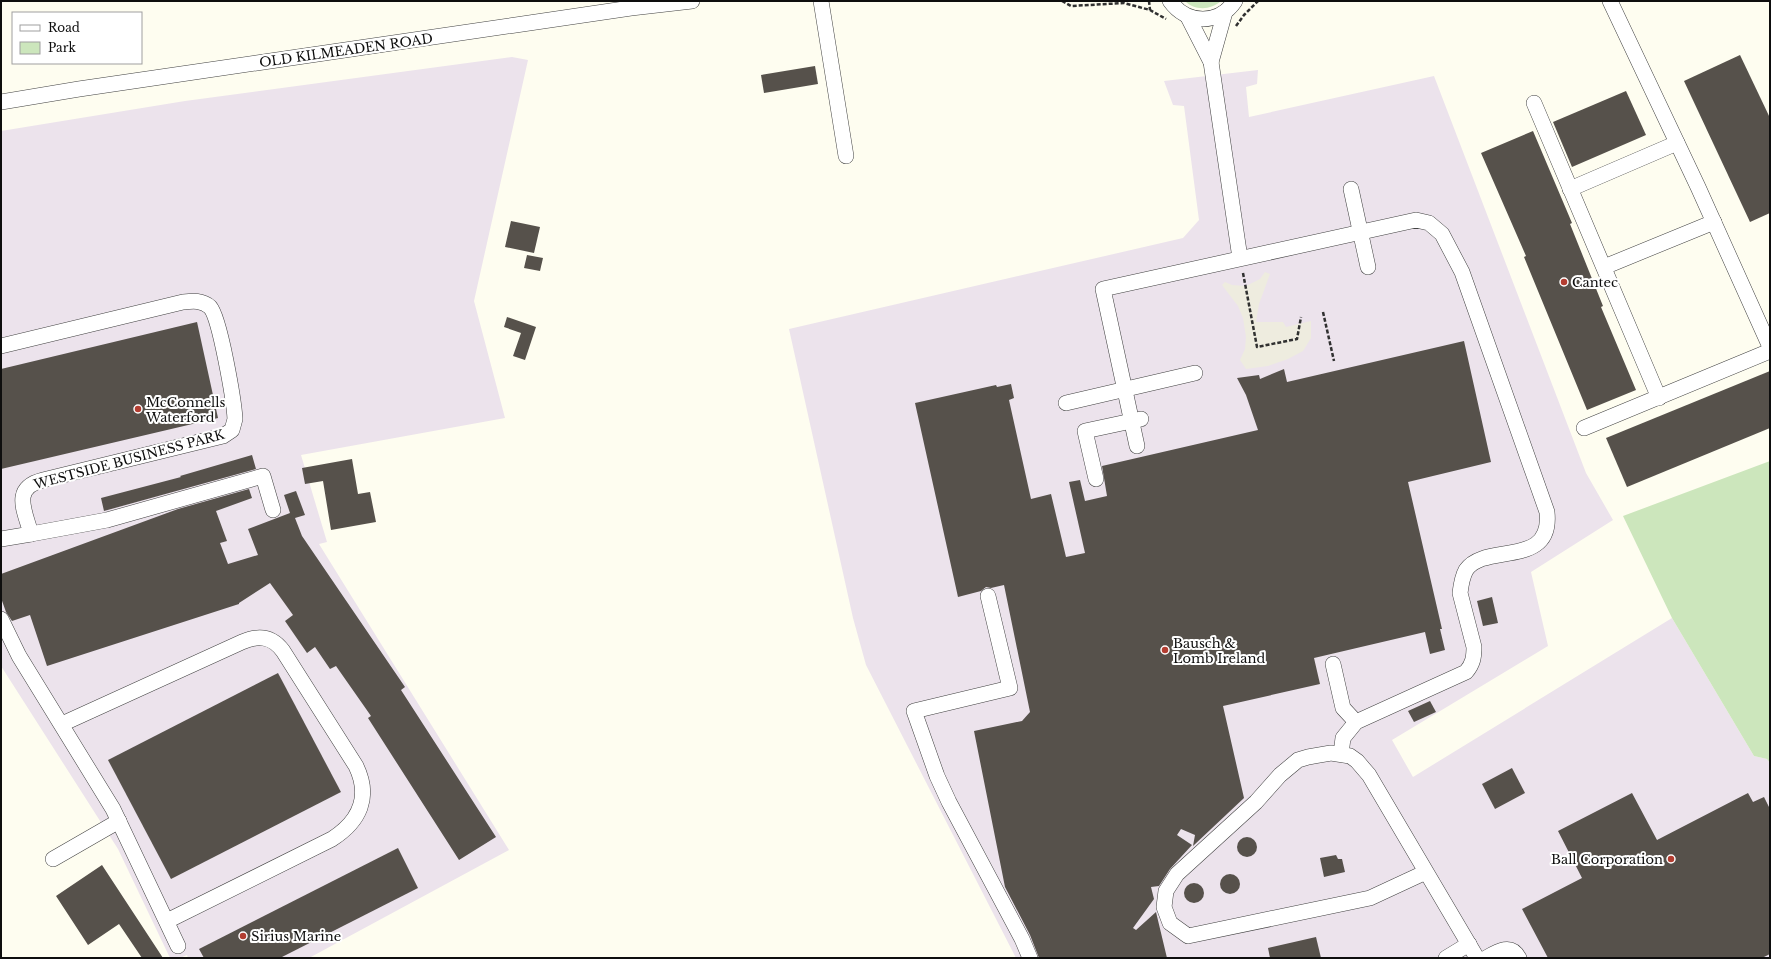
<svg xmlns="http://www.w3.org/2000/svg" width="1771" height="959" font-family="'Libre Baskerville',serif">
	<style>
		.industrial { fill: #ece3ec }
		.green { fill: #cce6bc }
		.plaza { fill: #eeecdf }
		.building { fill: #56514b }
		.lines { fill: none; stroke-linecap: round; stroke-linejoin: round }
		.minor-casing { stroke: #414141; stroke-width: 16 }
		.path { stroke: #303030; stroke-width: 2.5; stroke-dasharray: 4 2; stroke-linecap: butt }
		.minor { stroke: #fff; stroke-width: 15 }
		.poi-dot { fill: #b33d31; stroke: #fff; stroke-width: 1.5 }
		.labels { text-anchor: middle; stroke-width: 4; stroke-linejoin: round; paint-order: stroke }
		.street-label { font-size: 13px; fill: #0e0e0e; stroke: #fff }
		.poi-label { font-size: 13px; fill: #0e0e0e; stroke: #fff; text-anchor: start }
	</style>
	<rect width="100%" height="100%" fill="#fefdf0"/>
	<g class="industrial">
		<polygon points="512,57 528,60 474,301 505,418 301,455 327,542 319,544 509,850 309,958 188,958 187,955 180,958 170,958 118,849 1,666 1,131 185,101"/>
		<polygon points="1258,70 1257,84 1246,87 1249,117 1434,76 1586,473 1613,520 1531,572 1548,646 1392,740 1413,777 1672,618 1754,756 1767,759 1770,763 1770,958 1016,958 866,665 853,618 789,329 1183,238 1199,220 1184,106 1173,105 1164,81"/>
	</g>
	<g class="green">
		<path d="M 1185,1 L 1221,1 C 1211,10 1195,11 1185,1 Z"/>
		<polygon points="1770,461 1770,763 1767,759 1754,756 1672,618 1623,516"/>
	</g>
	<polygon class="plaza" points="1265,272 1270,274 1259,304 1256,322 1283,322 1286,327 1311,321 1311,338 1303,351 1288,359 1268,366 1246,369 1240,360 1245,349 1246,337 1243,318 1238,306 1222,285 1225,282 1232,285 1246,286 1260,279"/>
	<g class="building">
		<polygon points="1740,55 1770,118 1770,213 1750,222 1684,81"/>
		<polygon points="815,66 818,84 764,93 761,75"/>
		<polygon points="1626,91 1646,135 1572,167 1553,122"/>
		<polygon points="1533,131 1572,223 1570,224 1603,306 1601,307 1636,390 1587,410 1524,257 1526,256 1481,153"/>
		<polygon points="511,221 540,227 534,253 505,247"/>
		<polygon points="527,255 543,258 540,271 524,268"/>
		<polygon points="507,317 536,327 525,360 513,356 521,333 504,327"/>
		<polygon points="197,322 218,418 1,469 1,369"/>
		<polygon points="1464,341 1491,462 1408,482 1442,629 1440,629 1445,650 1430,654 1425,632 1314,658 1320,684 1223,706 1244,798 1193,846 1195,835 1181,829 1177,835 1192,845 1170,869 1159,886 1151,887 1154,899 1133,928 1136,930 1156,912 1167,958 1039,958 1030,935 1005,887 974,731 1022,721 1030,712 1004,585 991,588 986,587 981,591 958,597 915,403 996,385 997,387 1011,384 1014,398 1009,400 1031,499 1051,494 1066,557 1085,553 1069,482 1080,480 1085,501 1107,496 1102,466 1258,430 1246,395 1237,378 1259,375 1260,379 1284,369 1287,382"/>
		<polygon points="1770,371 1770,428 1627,487 1606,438"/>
		<polygon points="252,455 256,469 104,511 101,498 181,477 180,476"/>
		<polygon points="352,459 358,494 370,492 376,522 331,530 323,481 305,484 302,468"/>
		<polygon points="249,489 252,498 216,511 227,541 220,543 228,564 258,555 248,529 290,513 284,495 296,491 305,515 295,518 302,536 405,687 401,690 496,837 459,860 368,718 371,716 336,666 330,669 315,647 307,653 285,621 293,615 270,583 239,603 239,604 47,666 30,615 12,621 6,612 1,598 1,574 178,509"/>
		<polygon points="1492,597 1498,623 1483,626 1477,601"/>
		<polygon points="278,673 341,792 171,879 108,760"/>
		<polygon points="1430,701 1436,712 1414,722 1408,711"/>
		<polygon points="1512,768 1525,793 1495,809 1482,784"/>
		<polygon points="1632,793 1657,840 1748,793 1753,802 1764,797 1770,809 1770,954 1762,958 1548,958 1522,909 1582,878 1558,831"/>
		<circle cx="1247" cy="847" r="10"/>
		<polygon points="398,848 418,888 280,958 204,958 199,949"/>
		<polygon points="1336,855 1338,859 1342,859 1345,872 1324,877 1320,858"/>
		<polygon points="102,865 163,958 142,958 119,924 88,945 56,896"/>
		<circle cx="1230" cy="884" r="10"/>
		<circle cx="1194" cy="893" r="10"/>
		<polygon points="1316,937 1321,958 1270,958 1268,948"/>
	</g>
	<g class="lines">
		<defs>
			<g id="minor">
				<polyline points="821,1 846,156"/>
				<path d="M 1170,1 C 1187,25 1219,25 1235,1"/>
				<polyline points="1610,1 1698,187 1770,347"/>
				<polyline points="1188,17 1211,62 1240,258"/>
				<polyline points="1211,62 1225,12"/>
				<polyline points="1,102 79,89 631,8 692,1"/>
				<polyline points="1534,103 1659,398"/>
				<polyline points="1351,189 1368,267"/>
				<polyline points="1570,189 1677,143"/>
				<polyline points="1604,267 1714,222"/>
				<path d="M 1,346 L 183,302 C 193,301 202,300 210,307 C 220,318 234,401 235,419 L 232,430 L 223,436 L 43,480 C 11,488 25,511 31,534 L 1,539"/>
				<polyline points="1066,403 1195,373"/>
				<polyline points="1584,428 1770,351"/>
				<path d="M 1137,446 L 1103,289 L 1416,220 L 1429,223 L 1442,234 L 1462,272 L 1547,512 C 1553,569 1485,542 1466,570 C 1462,577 1461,585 1460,593 L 1474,647 C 1474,657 1473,664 1466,672 L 1356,722 L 1343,738 L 1341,754"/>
				<polyline points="1096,479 1085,431 1141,419"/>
				<polyline points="31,534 107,520 263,476 273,510"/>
				<polyline points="988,596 1010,688 914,711 937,776 949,802 1022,939 1030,958"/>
				<polyline points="1,619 19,656 113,809 178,946"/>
				<polyline points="1333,664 1343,708 1356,722"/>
				<path d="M 62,724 L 242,642 C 258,635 272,636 283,651 L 356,766 C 371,797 360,821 332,839 L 167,921"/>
				<polyline points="53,859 119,821"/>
				<polyline points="1426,872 1370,898 1188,936 1170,923 1164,907 1166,891 1177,874 1256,802 1280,775 1298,760 1308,757 1331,753 1350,756 1357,761 1369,775 1477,958"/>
				<polyline points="1446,958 1469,944"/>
				<path d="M 1486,958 C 1498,951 1511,943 1519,958"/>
			</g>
		</defs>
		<use href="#minor" class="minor-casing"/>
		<g class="path">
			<polyline points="1062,1 1071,6 1124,3 1150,10 1166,19"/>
			<polyline points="1149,1 1150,10"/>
			<polyline points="1236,26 1244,15 1258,1"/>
			<polyline points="1243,273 1257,347 1297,339 1301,317"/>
			<polyline points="1323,312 1334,361"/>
		</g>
		<use href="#minor" class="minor"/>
	</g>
	<g class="poi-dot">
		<circle cx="1564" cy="282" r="4"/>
		<circle cx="138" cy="409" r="4"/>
		<circle cx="1165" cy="650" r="4"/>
		<circle cx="1671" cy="859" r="4"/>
		<circle cx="243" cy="936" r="4"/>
	</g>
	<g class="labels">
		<g class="street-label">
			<text transform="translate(346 50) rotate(-8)" y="5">OLD KILMEADEN ROAD</text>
			<text transform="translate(129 459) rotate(-15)" y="5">WESTSIDE BUSINESS PARK</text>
		</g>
		<g class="poi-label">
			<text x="1572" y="287">Cantec</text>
			<text x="146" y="407">McConnells<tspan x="146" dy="15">Waterford</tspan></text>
			<text x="1173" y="648">Bausch &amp;<tspan x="1173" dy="15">Lomb Ireland</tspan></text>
			<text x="1663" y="864" text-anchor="end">Ball Corporation</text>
			<text x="251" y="941">Sirius Marine</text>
		</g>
	</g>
	<rect width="1771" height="959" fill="none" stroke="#0e0e0e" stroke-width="4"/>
	<rect x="12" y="12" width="130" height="52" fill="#ffffff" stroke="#9f9f9f"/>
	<rect x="20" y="25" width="20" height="6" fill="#ffffff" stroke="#9f9f9f"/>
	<text x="48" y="32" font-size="12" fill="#0e0e0e">Road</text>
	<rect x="20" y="42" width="20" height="12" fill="#cce6bc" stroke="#9f9f9f"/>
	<text x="48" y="52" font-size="12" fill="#0e0e0e">Park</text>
</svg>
